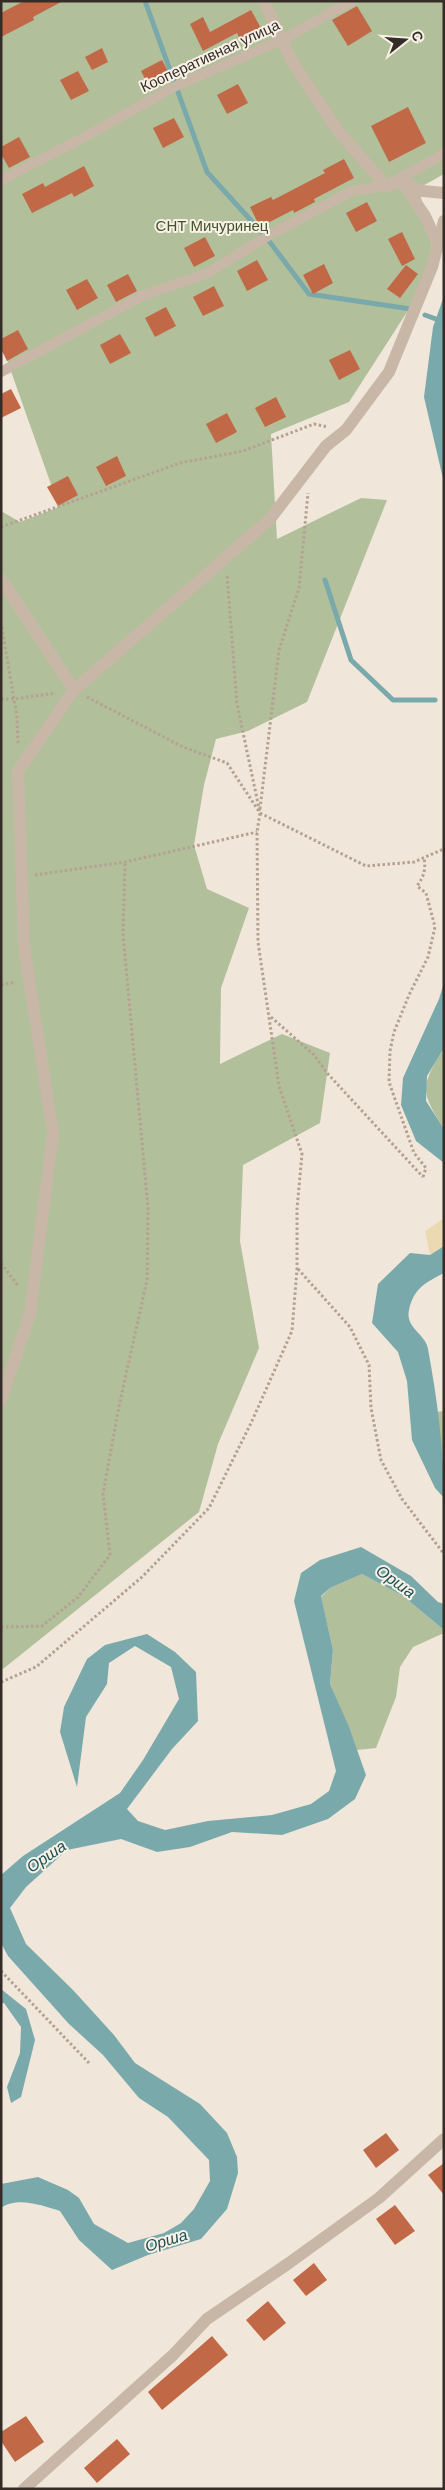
<svg xmlns="http://www.w3.org/2000/svg" width="445" height="2490" font-family="'DM Sans',sans-serif">
	<style>
		.green { fill: #b2bf9b }
		.sand { fill: #ebd9b2 }
		.water { fill: #7aa9ac }
		.lines { fill: none; stroke-linecap: round; stroke-linejoin: round }
		.stream { stroke: #7aa9ac; stroke-width: 5 }
		.building { fill: #c16947 }
		.path { stroke: #b4a191; stroke-width: 3; stroke-dasharray: 2.5 2.5; stroke-linecap: butt }
		.service { stroke: #c8b7a7; stroke-width: 10 }
		.minor { stroke: #c8b7a7; stroke-width: 12 }
		.labels { text-anchor: middle; stroke-width: 4; stroke-linejoin: round; paint-order: stroke }
		.street-label { font-size: 15px; fill: #352c27; stroke: #f8f1e6 }
		.park-label { font-size: 15px; fill: #43522c; stroke: #f8f1e6 }
		.water-label { font-size: 16px; font-style: italic; fill: #1e4f54; stroke: #f8f1e6 }
	</style>
	<rect width="100%" height="100%" fill="#f0e7da"/>
	<g class="green">
		<polygon points="1,1 444,1 444,174 419,188 436,267 349,402 271,434 277,539 361,498 387,500 307,702 248,731 216,739 204,785 194,845 207,889 249,908 221,988 220,1064 282,1034 330,1053 320,1123 243,1165 240,1241 259,1348 218,1444 199,1512 3,1669 1,1667 1,511 20,522 59,507 1,343"/>
		<path d="M 444,1048 L 444,1129 C 420,1091 420,1087 444,1048 Z"/>
		<polygon points="444,1411 444,1467 436,1412"/>
		<polygon points="362,1574 403,1596 444,1630 444,1633 413,1647 400,1667 396,1697 376,1748 357,1750 330,1684 333,1650 321,1597 330,1588"/>
	</g>
	<polygon class="sand" points="444,1218 444,1246 430,1255 425,1231"/>
	<g class="water">
		<polygon points="444,296 444,483 424,397 433,327"/>
		<polygon points="444,983 444,1048 427,1076 426,1101 444,1129 444,1163 416,1141 401,1105 403,1078 439,999"/>
		<path d="M 444,1246 L 444,1273 C 425,1283 414,1288 409,1310 C 405,1328 426,1334 428,1349 C 437,1398 444,1449 444,1498 L 435,1488 L 412,1440 L 407,1381 L 398,1352 L 372,1323 L 378,1284 L 410,1253 L 430,1255 Z"/>
		<path d="M 361,1547 L 411,1576 L 438,1602 L 444,1604 L 444,1630 L 403,1596 L 362,1574 L 330,1588 L 321,1596 L 333,1650 L 330,1684 L 349,1727 L 366,1775 L 355,1799 L 328,1819 L 282,1835 L 232,1832 L 190,1847 L 157,1852 L 121,1839 L 67,1850 L 26,1887 L 10,1908 L 26,1944 L 73,1990 L 114,2035 L 135,2063 L 200,2104 L 227,2133 L 237,2157 L 238,2173 L 227,2209 L 201,2239 L 148,2255 L 112,2270 L 79,2240 L 60,2211 C 43,2206 18,2196 1,2208 L 1,2184 L 38,2177 L 68,2190 L 79,2198 L 94,2224 L 128,2243 L 164,2233 L 181,2223 L 194,2209 L 210,2181 L 209,2160 L 168,2117 L 139,2098 L 103,2055 L 69,2024 L 8,1956 L 1,1943 L 1,1875 L 23,1856 L 120,1793 L 143,1760 L 179,1699 L 171,1667 L 135,1646 L 109,1663 L 107,1684 L 86,1717 L 77,1787 L 60,1732 L 64,1707 L 87,1659 L 105,1645 L 147,1634 L 175,1652 L 196,1672 L 198,1721 L 172,1749 L 127,1809 L 138,1821 L 165,1830 L 208,1821 L 272,1815 L 311,1804 L 329,1791 L 336,1771 L 294,1601 L 301,1573 L 320,1560 Z"/>
		<polygon points="1,1989 26,2009 35,2040 21,2097 11,2103 7,2087 20,2053 21,2027 4,2003 1,2004"/>
	</g>
	<g class="lines">
		<g class="stream">
			<polyline points="145,1 207,172 266,237 309,294 411,309"/>
			<polyline points="425,315 444,322"/>
			<polyline points="325,580 351,660 393,700 435,700"/>
		</g>
	</g>
	<g class="building">
		<polygon points="24,1 63,1 33,17 34,20 1,37 1,13"/>
		<polygon points="357,6 372,31 348,46 332,20"/>
		<polygon points="251,10 262,30 240,40 237,33 203,51 190,24 203,17 210,32"/>
		<polygon points="102,48 108,62 92,70 85,57"/>
		<polygon points="162,60 172,79 151,90 141,71"/>
		<polygon points="78,71 89,91 71,100 60,80"/>
		<polygon points="238,84 248,103 227,114 217,95"/>
		<polygon points="408,107 426,143 389,162 371,126"/>
		<polygon points="174,118 184,137 163,148 153,128"/>
		<polygon points="19,137 30,157 9,168 1,154 1,147"/>
		<polygon points="344,159 354,178 314,199 315,202 294,213 293,210 260,227 250,207 271,197 273,200 325,173 323,170"/>
		<polygon points="84,166 94,186 74,197 72,193 32,213 22,194 43,183 45,187"/>
		<polygon points="367,202 377,221 356,232 346,213"/>
		<polygon points="402,232 415,259 402,266 388,239"/>
		<polygon points="205,237 215,256 194,267 184,248"/>
		<polygon points="257,260 268,280 247,291 237,271"/>
		<polygon points="324,264 333,283 313,294 303,275"/>
		<polygon points="406,265 418,274 400,298 387,289"/>
		<polygon points="128,274 137,291 116,302 107,285"/>
		<polygon points="87,279 98,298 77,310 66,290"/>
		<polygon points="214,286 224,306 203,316 193,297"/>
		<polygon points="166,307 176,326 155,337 145,318"/>
		<polygon points="18,330 28,349 7,361 1,349 1,339"/>
		<polygon points="120,334 131,353 110,364 100,345"/>
		<polygon points="350,350 360,369 339,380 329,360"/>
		<polygon points="11,389 21,408 1,418 1,394"/>
		<polygon points="276,397 286,417 265,427 255,408"/>
		<polygon points="227,413 237,432 216,443 206,424"/>
		<polygon points="117,456 126,476 106,486 96,467"/>
		<polygon points="68,476 78,495 58,506 47,487"/>
		<polygon points="386,2133 399,2150 376,2168 363,2150"/>
		<polygon points="444,2163 444,2195 428,2175"/>
		<polygon points="395,2205 415,2231 395,2245 376,2219"/>
		<polygon points="314,2263 327,2280 306,2296 293,2280"/>
		<polygon points="268,2301 286,2323 264,2341 246,2320"/>
		<polygon points="212,2336 228,2355 162,2410 148,2392"/>
		<polygon points="26,2416 44,2442 15,2462 1,2441 1,2432"/>
		<polygon points="117,2439 130,2454 97,2483 84,2468"/>
	</g>
	<g class="lines">
		<g class="path">
			<polyline points="1,527 180,463 243,451 314,424 328,427"/>
			<polyline points="1,622 17,717 18,745"/>
			<polyline points="87,697 183,747 227,763 260,813 366,866 414,862 444,849"/>
			<polyline points="1,699 14,699 56,693"/>
			<polyline points="260,809 279,650 299,588 308,493"/>
			<polyline points="35,875 125,862 257,832"/>
			<polyline points="1,985 16,982"/>
			<polyline points="271,1017 314,1055 327,1073 423,1177"/>
			<path d="M 423,1177 L 426,1168 L 414,1153 L 389,1082 L 390,1051 L 394,1032 L 409,995 L 428,957 L 435,927 L 426,893 L 417,886 C 424,876 426,870 424,858"/>
			<polyline points="1,1263 19,1287"/>
			<polyline points="298,1269 350,1327 369,1365 371,1408 381,1460 402,1499 444,1554"/>
			<polyline points="1,1627 42,1626 78,1597 110,1555 103,1494 119,1406 147,1280 148,1208 123,934 125,862"/>
			<polyline points="1,1682 36,1667 142,1577 209,1508 252,1421 292,1331 297,1269 297,1209 302,1154 279,1086 258,942 257,832 260,813 237,704 227,575"/>
			<polyline points="1,1971 89,2063"/>
		</g>
		<g class="service">
			<polyline points="1,180 79,140 176,86 284,39 352,1"/>
			<polyline points="1,372 142,296 208,273 266,237 352,191 386,186 444,154"/>
		</g>
		<g class="minor">
			<polyline points="264,1 292,61 338,131 386,186 402,182 425,216 437,243"/>
			<polyline points="402,182 423,191 444,193"/>
			<polyline points="1,579 74,690"/>
			<polyline points="1,1400 30,1314 53,1133 24,947 18,771 74,690 270,519 326,446 346,430 389,372 432,267 444,221"/>
			<polyline points="24,2489 173,2355 207,2319 289,2263 379,2198 444,2139"/>
		</g>
	</g>
	<g class="labels">
		<g class="street-label">
			<text transform="translate(210 56) rotate(-25)" y="5">Кооперативная улица</text>
		</g>
		<g class="park-label">
			<text x="212" y="231">СНТ Мичуринец</text>
		</g>
		<g class="water-label">
			<text transform="translate(396 1581) rotate(36)" y="6">Орша</text>
			<text transform="translate(46 1856) rotate(-34)" y="6">Орша</text>
			<text transform="translate(166 2240) rotate(-17)" y="6">Орша</text>
		</g>
	</g>
	<rect width="445" height="2490" fill="none" stroke="#352c27" stroke-width="5"/>
	<g transform="translate(405 40) rotate(73)" stroke="#f8f1e6" stroke-width="4" paint-order="stroke">
	<path d="M0-4L9 19L0 12L-9 19Z" fill="#352c27"/>
	<text y="-8" font-size="14" font-weight="bold" text-anchor="middle" fill="#352c27">С</text>
	</g>
</svg>
